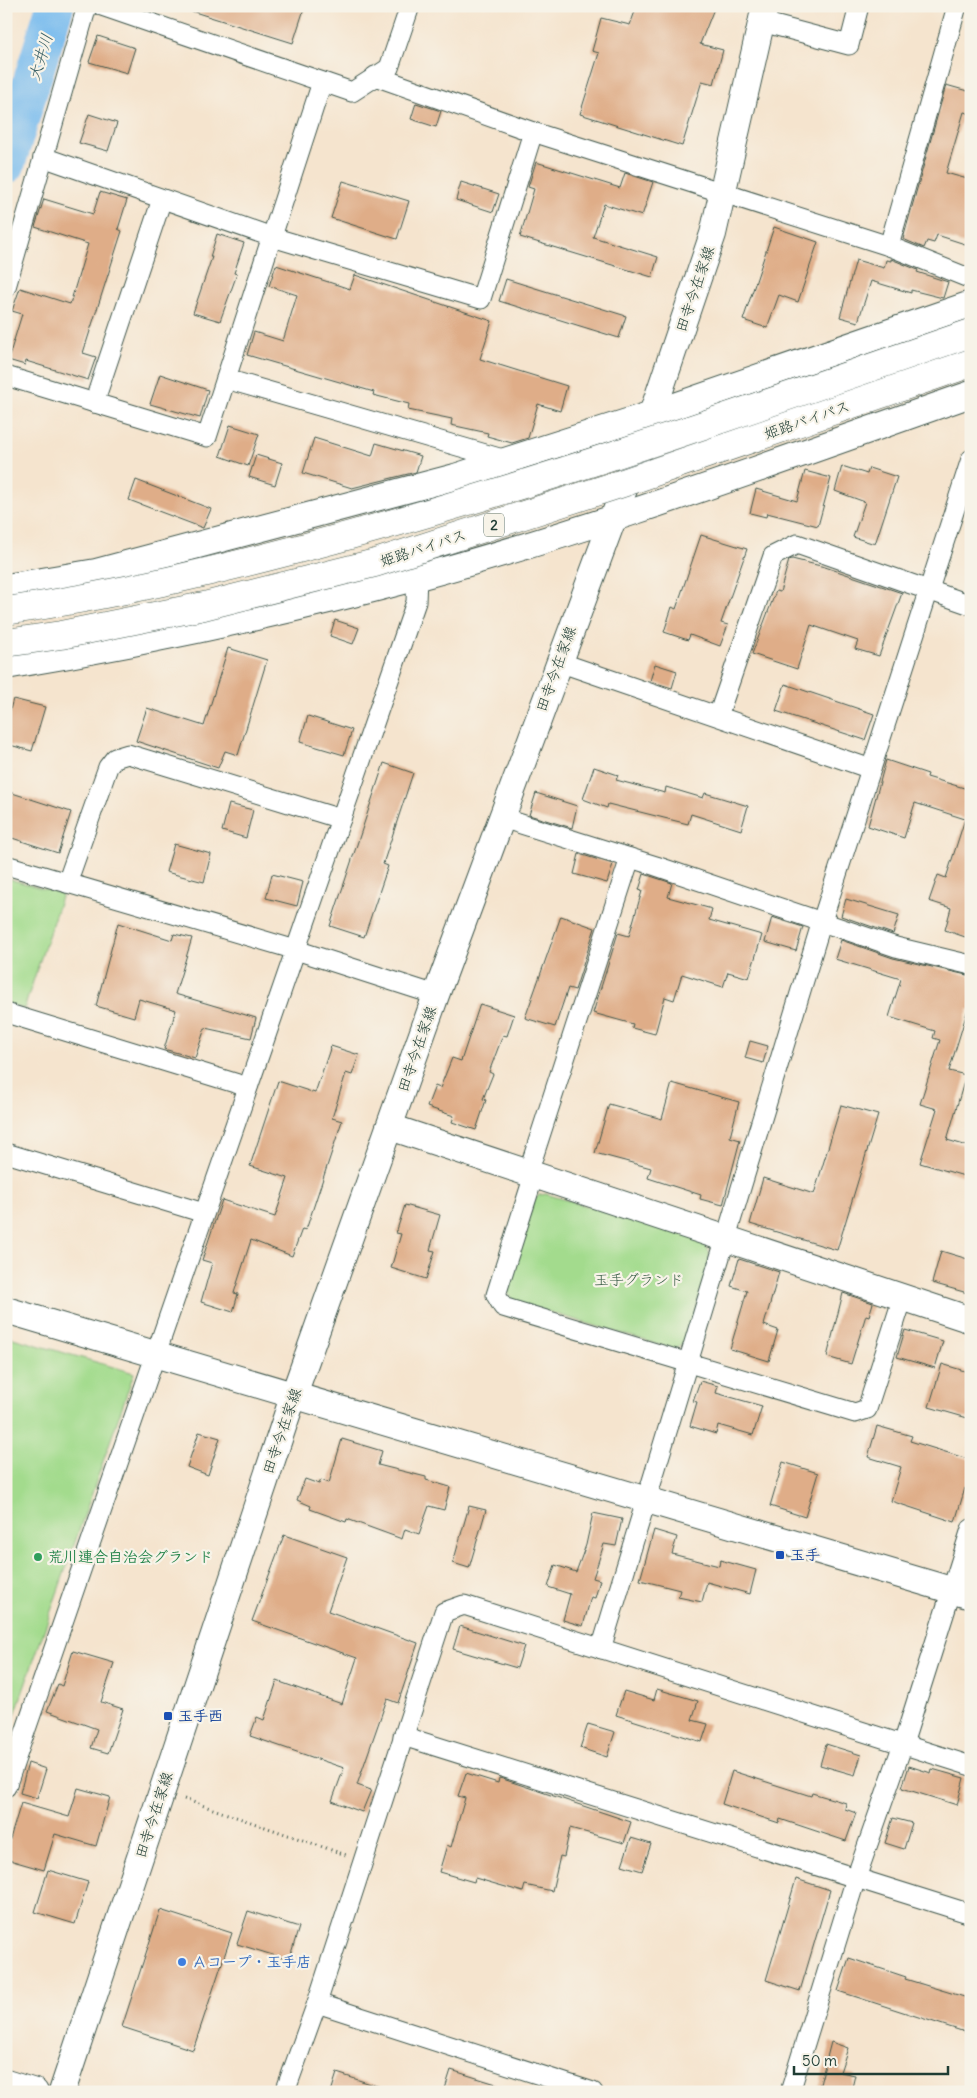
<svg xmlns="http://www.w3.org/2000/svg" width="977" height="2098" font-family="Delius,'Klee One',sans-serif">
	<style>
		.green { fill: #a3db8d; stroke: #618c60 }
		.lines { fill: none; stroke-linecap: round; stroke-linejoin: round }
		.river { stroke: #78bbee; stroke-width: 38 }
		.building { fill: #dfad88 }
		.street-casing { stroke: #3f564b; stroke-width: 21 }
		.secondary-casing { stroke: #3f564b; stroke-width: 28 }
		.path { stroke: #3f564b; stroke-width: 3; stroke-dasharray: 1 4; stroke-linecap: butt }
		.street { stroke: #fff; stroke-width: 19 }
		.secondary { stroke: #fff; stroke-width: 26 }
		.highway-bridge-casing { stroke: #3f564b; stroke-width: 29; stroke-linecap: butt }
		.highway-bridge { stroke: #fff; stroke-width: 28 }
		.transit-dot { fill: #1a4fb4; stroke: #f7f3e8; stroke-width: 2 }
		.leisure-dot { fill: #2e9e5b; stroke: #f7f3e8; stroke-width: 2 }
		.shop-dot { fill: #3f7fe0; stroke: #f7f3e8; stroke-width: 2 }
		.labels { text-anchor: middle; stroke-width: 4.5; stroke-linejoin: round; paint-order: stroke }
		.shield { fill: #f7f3e8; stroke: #60746a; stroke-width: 1 }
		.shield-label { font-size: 14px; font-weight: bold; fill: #1f3d34 }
		.street-label { font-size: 15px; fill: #1f3d34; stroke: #f7f3e8 }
		.park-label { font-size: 15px; fill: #395d46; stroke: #f7f3e8 }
		.transit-label { font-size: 15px; font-weight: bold; fill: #164399; stroke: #f7f3e8; text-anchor: start }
		.leisure-label { font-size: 15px; font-weight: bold; fill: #27864d; stroke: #f7f3e8; text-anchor: start }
		.shop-label { font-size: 15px; font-weight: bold; fill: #366cbe; stroke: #f7f3e8; text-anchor: start }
		.water-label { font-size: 16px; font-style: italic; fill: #355c62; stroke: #f7f3e8 }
	</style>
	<rect width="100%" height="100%" fill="#f7f3e8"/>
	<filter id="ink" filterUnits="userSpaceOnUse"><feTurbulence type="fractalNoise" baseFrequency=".02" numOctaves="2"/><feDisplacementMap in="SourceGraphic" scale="10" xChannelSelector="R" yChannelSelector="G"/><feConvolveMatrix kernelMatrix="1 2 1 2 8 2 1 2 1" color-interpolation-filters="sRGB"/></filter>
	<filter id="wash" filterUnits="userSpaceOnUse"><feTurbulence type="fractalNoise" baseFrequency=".0096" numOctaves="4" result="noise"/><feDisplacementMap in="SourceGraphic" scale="20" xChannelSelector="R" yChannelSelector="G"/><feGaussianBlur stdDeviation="1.12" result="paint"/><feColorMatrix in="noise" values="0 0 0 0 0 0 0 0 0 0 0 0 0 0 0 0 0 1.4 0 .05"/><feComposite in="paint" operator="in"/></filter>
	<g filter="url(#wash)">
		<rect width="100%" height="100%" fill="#f5e4ce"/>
		<g class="green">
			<polygon points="6,878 62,894 24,1009 6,1004"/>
			<path d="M 546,1194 L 695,1238 C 707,1245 711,1249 709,1264 L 685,1344 L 673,1349 L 512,1301 L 507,1290 L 534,1200 L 539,1195 Z"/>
			<polygon points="6,1336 134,1373 6,1740"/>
		</g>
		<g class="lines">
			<polyline class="river" points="6,165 55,6"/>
		</g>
		<g id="blocks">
			<g class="building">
				<polygon points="189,6 305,6 293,43 188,10"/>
				<polygon points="637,6 715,6 700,44 723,50 714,84 702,81 682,146 580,114 599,53 592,51 601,18 630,25"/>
				<polygon points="98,36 135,48 127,73 89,62"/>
				<polygon points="946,85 971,92 971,114 964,112 946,173 971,180 971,246 937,235 934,243 927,241 924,248 903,239"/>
				<polygon points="416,103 441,111 436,127 411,119"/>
				<polygon points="89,114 117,123 108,151 79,143"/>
				<polygon points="536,162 620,188 625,173 653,182 642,216 604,204 593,237 658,257 652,277 520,237 534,189 528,187"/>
				<polygon points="343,181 409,201 397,239 331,218"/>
				<polygon points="461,182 499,194 493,212 456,200"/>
				<polygon points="100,192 127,200 118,229 122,231 83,353 96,357 88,380 26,361 25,365 8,360 22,314 12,311 20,288 70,304 88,244 35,227 44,199 93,214"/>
				<polygon points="774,227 818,242 798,302 779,295 767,328 743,320"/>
				<polygon points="217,234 244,243 234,273 237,274 220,321 193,313 212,257 210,257"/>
				<polygon points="891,259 918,270 917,272 948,282 943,298 911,290 911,293 871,281 858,322 840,317 856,260 884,268 886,260 891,261"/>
				<polygon points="276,265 350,289 355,275 492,321 480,359 567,386 560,411 538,404 528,438 512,443 487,436 488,433 451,425 452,419 408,410 409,404 373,395 374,392 247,355 254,332 283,341 297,295 269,286"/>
				<polygon points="506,279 626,316 619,338 499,301"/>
				<polygon points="160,374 208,390 200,418 150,404"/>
				<polygon points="230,425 259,434 248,466 220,456"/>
				<polygon points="314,438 372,456 376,443 421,456 416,472 352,488 303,473"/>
				<polygon points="256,455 282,463 275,485 249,477"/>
				<polygon points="842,466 867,474 869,468 897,477 875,544 853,537 865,502 835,491"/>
				<polygon points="805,471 831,478 818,526 767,513 766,517 750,513 756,489 797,501"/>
				<polygon points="136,480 211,509 203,528 129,500"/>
				<polygon points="701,535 747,549 721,623 728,625 720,646 690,635 688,640 664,632 672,607 676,609"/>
				<polygon points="792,559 825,567 902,593 879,656 855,649 858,641 811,625 797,669 752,654 776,591 780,592 789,560"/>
				<polygon points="335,620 359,628 353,644 330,636"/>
				<polygon points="228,648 267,660 238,755 225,751 218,768 136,741 147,708 204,726"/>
				<polygon points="655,664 677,671 672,688 650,681"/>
				<polygon points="785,684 874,714 865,740 776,711"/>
				<polygon points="13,699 45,707 32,751 6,744 6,724"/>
				<polygon points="308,716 352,730 344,755 300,742"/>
				<polygon points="886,760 928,774 927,777 971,790 971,939 945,930 951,908 929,901 938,875 946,878 965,819 915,803 904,838 868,826"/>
				<polygon points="384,763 413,773 383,864 388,866 364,937 330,926"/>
				<polygon points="594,767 618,775 616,780 665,793 666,787 703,798 705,793 748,806 741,830 691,814 688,824 608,804 607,808 583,799"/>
				<polygon points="6,791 71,812 58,853 6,836"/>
				<polygon points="536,793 577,806 572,828 529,815"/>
				<polygon points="229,804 253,810 246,838 222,831"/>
				<polygon points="174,844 211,854 204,882 166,872"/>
				<polygon points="579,854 613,864 607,883 574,874"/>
				<polygon points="272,874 303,882 297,906 266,898"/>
				<polygon points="644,874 672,883 668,897 712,909 709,920 762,935 749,978 728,972 723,987 682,974 674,1000 665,997 655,1034 632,1028 633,1024 593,1013 618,933 629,936 642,891 639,890"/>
				<polygon points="846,899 899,915 893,934 841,916"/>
				<polygon points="561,916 595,928 575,990 568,988 555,1027 525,1018"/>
				<polygon points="772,917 803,927 796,951 765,942"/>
				<polygon points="118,923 172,940 174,934 192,938 175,994 256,1018 251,1038 205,1028 195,1058 164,1049 176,1010 139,999 134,1017 96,1006"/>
				<polygon points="841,940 893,958 971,976 971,1010 968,1009 949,1071 966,1075 947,1140 971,1147 971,1178 920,1163 937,1109 920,1104 940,1040 933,1038 935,1031 889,1017 901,979 835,959"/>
				<polygon points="480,1004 514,1015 507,1036 503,1035 489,1072 493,1074 483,1099 486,1100 476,1130 452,1122 454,1116 427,1107 435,1086 440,1088 452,1058 461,1061"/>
				<polygon points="750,1041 768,1046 763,1063 745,1058"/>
				<polygon points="331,1046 359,1055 352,1075 346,1073 332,1118 342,1121 306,1230 302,1229 292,1256 251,1240 234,1293 238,1294 233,1312 201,1302 212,1263 202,1260 222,1200 275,1217 288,1178 250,1166 278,1081 315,1093"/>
				<polygon points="672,1083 739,1102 730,1137 740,1140 723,1205 700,1199 701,1195 648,1178 651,1168 595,1153 609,1104 662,1119"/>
				<polygon points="841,1105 878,1115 837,1250 750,1224 763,1178 814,1194"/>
				<polygon points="405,1205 440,1215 430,1250 435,1251 426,1279 391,1268 401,1234 396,1233"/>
				<polygon points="941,1251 971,1260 971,1294 932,1283"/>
				<polygon points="739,1259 779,1272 764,1325 778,1330 769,1361 730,1349 747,1291 731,1286"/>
				<polygon points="843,1293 873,1303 869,1316 866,1315 851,1364 827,1357"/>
				<polygon points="905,1330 943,1341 935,1368 897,1357"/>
				<polygon points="942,1364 971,1373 971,1419 929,1407"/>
				<polygon points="700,1381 718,1386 716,1393 762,1406 753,1435 718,1425 716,1434 690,1426 697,1402 693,1401"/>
				<polygon points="877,1426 912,1436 910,1441 971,1460 971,1478 968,1489 965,1488 955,1522 891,1501 901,1467 868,1457"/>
				<polygon points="199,1432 220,1438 208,1475 187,1467"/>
				<polygon points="342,1439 382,1451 378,1465 426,1477 426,1480 450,1487 444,1510 429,1506 419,1534 405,1529 402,1539 347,1519 346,1522 310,1509 311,1506 297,1500 305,1479 319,1484 321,1480 329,1483"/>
				<polygon points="783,1462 818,1473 805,1517 770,1506"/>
				<polygon points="469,1506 486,1510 469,1568 453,1563"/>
				<polygon points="593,1513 622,1519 616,1546 604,1544 593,1578 600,1580 595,1598 591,1597 583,1626 563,1620 570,1594 548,1587 555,1565 576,1572 586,1545"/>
				<polygon points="654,1530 677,1537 672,1554 719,1566 720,1560 756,1570 750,1594 707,1582 702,1602 678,1597 680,1590 640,1580"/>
				<polygon points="284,1535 347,1557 328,1611 418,1643 398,1703 387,1699 357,1785 371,1790 362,1812 332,1801 344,1768 250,1736 257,1717 264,1720 277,1681 342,1704 357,1658 252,1621"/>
				<polygon points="460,1626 524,1646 517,1668 453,1649"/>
				<polygon points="73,1651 114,1663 101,1702 123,1709 108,1753 91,1748 97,1729 47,1711 58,1684 62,1686"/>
				<polygon points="657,1689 698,1701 692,1720 708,1724 702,1742 616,1715 624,1691 654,1700"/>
				<polygon points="588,1724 615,1732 607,1757 580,1748"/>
				<polygon points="826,1744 861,1755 855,1775 820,1765"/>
				<polygon points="28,1763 46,1769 37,1798 20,1793"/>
				<polygon points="909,1766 931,1773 932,1769 964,1778 957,1805 902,1788"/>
				<polygon points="732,1771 811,1796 812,1793 846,1803 845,1809 856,1813 846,1841 780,1819 779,1823 722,1804"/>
				<polygon points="466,1773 498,1783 499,1778 503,1779 631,1822 624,1843 570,1828 564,1857 560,1856 552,1891 525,1885 523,1892 475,1878 474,1882 439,1872 447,1845 451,1847 465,1798 458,1796"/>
				<polygon points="78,1788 110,1797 96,1846 55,1834 44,1870 6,1859 6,1852 21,1803 69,1817"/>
				<polygon points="893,1818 912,1823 904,1849 885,1843"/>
				<polygon points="631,1838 651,1844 642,1871 622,1865"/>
				<polygon points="48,1870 88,1882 75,1924 35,1912"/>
				<polygon points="796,1879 830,1890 800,1991 766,1980"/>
				<polygon points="160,1910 232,1933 193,2050 122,2027"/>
				<polygon points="248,1911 299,1927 289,1960 237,1944"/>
				<polygon points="849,1958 906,1977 905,1979 971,1999 971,2034 838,1991"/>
				<polygon points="831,2042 848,2048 840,2072 855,2075 851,2092 833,2092 819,2088"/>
				<polygon points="451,2070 509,2088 508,2092 444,2092"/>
				<polygon points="337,2073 383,2088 383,2092 331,2092"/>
			</g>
		</g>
	</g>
	<g filter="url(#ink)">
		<use href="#blocks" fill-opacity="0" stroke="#3f564b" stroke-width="1"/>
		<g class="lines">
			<defs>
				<g id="street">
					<polyline points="102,6 352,92 389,68 410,6"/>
					<polyline points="762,22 849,45 859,6"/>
					<polyline points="375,76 533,132 889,246 971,279"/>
					<polyline points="43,157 272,237 481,299 533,132"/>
					<polyline points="889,246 957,6"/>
					<polyline points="6,287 87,6"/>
					<polyline points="6,376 207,437 322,82"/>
					<polyline points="226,379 506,460"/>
					<polyline points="94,403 162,199"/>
					<polyline points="559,662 871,769"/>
					<polyline points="718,716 773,556 797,544 971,605"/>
					<polyline points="502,818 656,866 896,947 971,965"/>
					<polyline points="6,865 296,950 436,995"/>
					<polyline points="67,883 108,767 115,758 128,754 341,819"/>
					<polyline points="6,1013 248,1087"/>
					<polyline points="6,1153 204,1213"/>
					<polyline points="528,1173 630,858"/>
					<polyline points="534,1175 496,1295 503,1307 855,1413 867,1409 903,1297"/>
					<polyline points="601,1649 822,921 971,459"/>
					<polyline points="403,1736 971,1914"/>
					<polyline points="6,1787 416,602 417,577"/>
					<polyline points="317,2003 593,2092"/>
					<polyline points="285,2092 317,2003 444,1612 464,1605 971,1766"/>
					<polyline points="790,2092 856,1878 903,1744 971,1529"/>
				</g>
				<g id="secondary">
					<polyline points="6,587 96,572 455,477 652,414 971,304"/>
					<path d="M 6,666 C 144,643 280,614 415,578 C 604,527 787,458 971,394"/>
					<polyline points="390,1127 971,1320"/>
					<polyline points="6,1310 971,1596"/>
					<polyline points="6,2083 35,2092"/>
					<polyline points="62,2092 293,1397 436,995 652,414 713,234 765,6"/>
				</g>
			</defs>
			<use href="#street" class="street-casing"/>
			<use href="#secondary" class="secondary-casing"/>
			<polyline class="path" points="184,1799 346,1855"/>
			<use href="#street" class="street"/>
			<use href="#secondary" class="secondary"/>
			<defs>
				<g id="highway-bridge">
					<path d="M 6,611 C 117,595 224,569 332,540 C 548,482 759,406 971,333"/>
					<polyline points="6,643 61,635 204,606 375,563 620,484 971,363"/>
				</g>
			</defs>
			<use href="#highway-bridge" class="highway-bridge-casing"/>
			<use href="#highway-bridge" class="highway-bridge"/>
		</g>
	</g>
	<g class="transit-dot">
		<rect x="775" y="1550" width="10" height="10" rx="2.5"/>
		<rect x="163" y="1711" width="10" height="10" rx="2.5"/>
	</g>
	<circle class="leisure-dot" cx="38" cy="1557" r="5"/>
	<circle class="shop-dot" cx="182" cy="1962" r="5"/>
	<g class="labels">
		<rect class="shield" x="484" y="513.5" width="20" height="23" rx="4"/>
		<g class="shield-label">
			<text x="494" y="530">2</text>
		</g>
		<g class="street-label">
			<text transform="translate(695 289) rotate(-71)" y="5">田寺今在家線</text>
			<text transform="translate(807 420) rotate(-19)" y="5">姫路バイパス</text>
			<text transform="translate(423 548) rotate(-18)" y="5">姫路バイパス</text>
			<text transform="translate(556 669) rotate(-70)" y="5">田寺今在家線</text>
			<text transform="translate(417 1049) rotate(-71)" y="5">田寺今在家線</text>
			<text transform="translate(282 1431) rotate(-71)" y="5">田寺今在家線</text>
			<text transform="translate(154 1815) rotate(-72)" y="5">田寺今在家線</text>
		</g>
		<g class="park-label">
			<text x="639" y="1285">玉手グランド</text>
		</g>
		<g class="transit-label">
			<text x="790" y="1560">玉手</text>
			<text x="178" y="1721">玉手西</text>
		</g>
		<g class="leisure-label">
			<text x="48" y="1562">荒川連合自治会グランド</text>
		</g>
		<g class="shop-label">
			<text x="192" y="1967">Ａコープ・玉手店</text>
		</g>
		<g class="water-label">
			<text transform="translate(40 57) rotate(-73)" y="6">大井川</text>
		</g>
	</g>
	<rect width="977" height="2098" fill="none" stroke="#f7f3e8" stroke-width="25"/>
	<path d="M794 2066v8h154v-8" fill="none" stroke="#1f3d34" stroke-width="2.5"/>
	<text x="802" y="2066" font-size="15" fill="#1f3d34" stroke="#f7f3e8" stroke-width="4" paint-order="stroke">50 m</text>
</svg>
